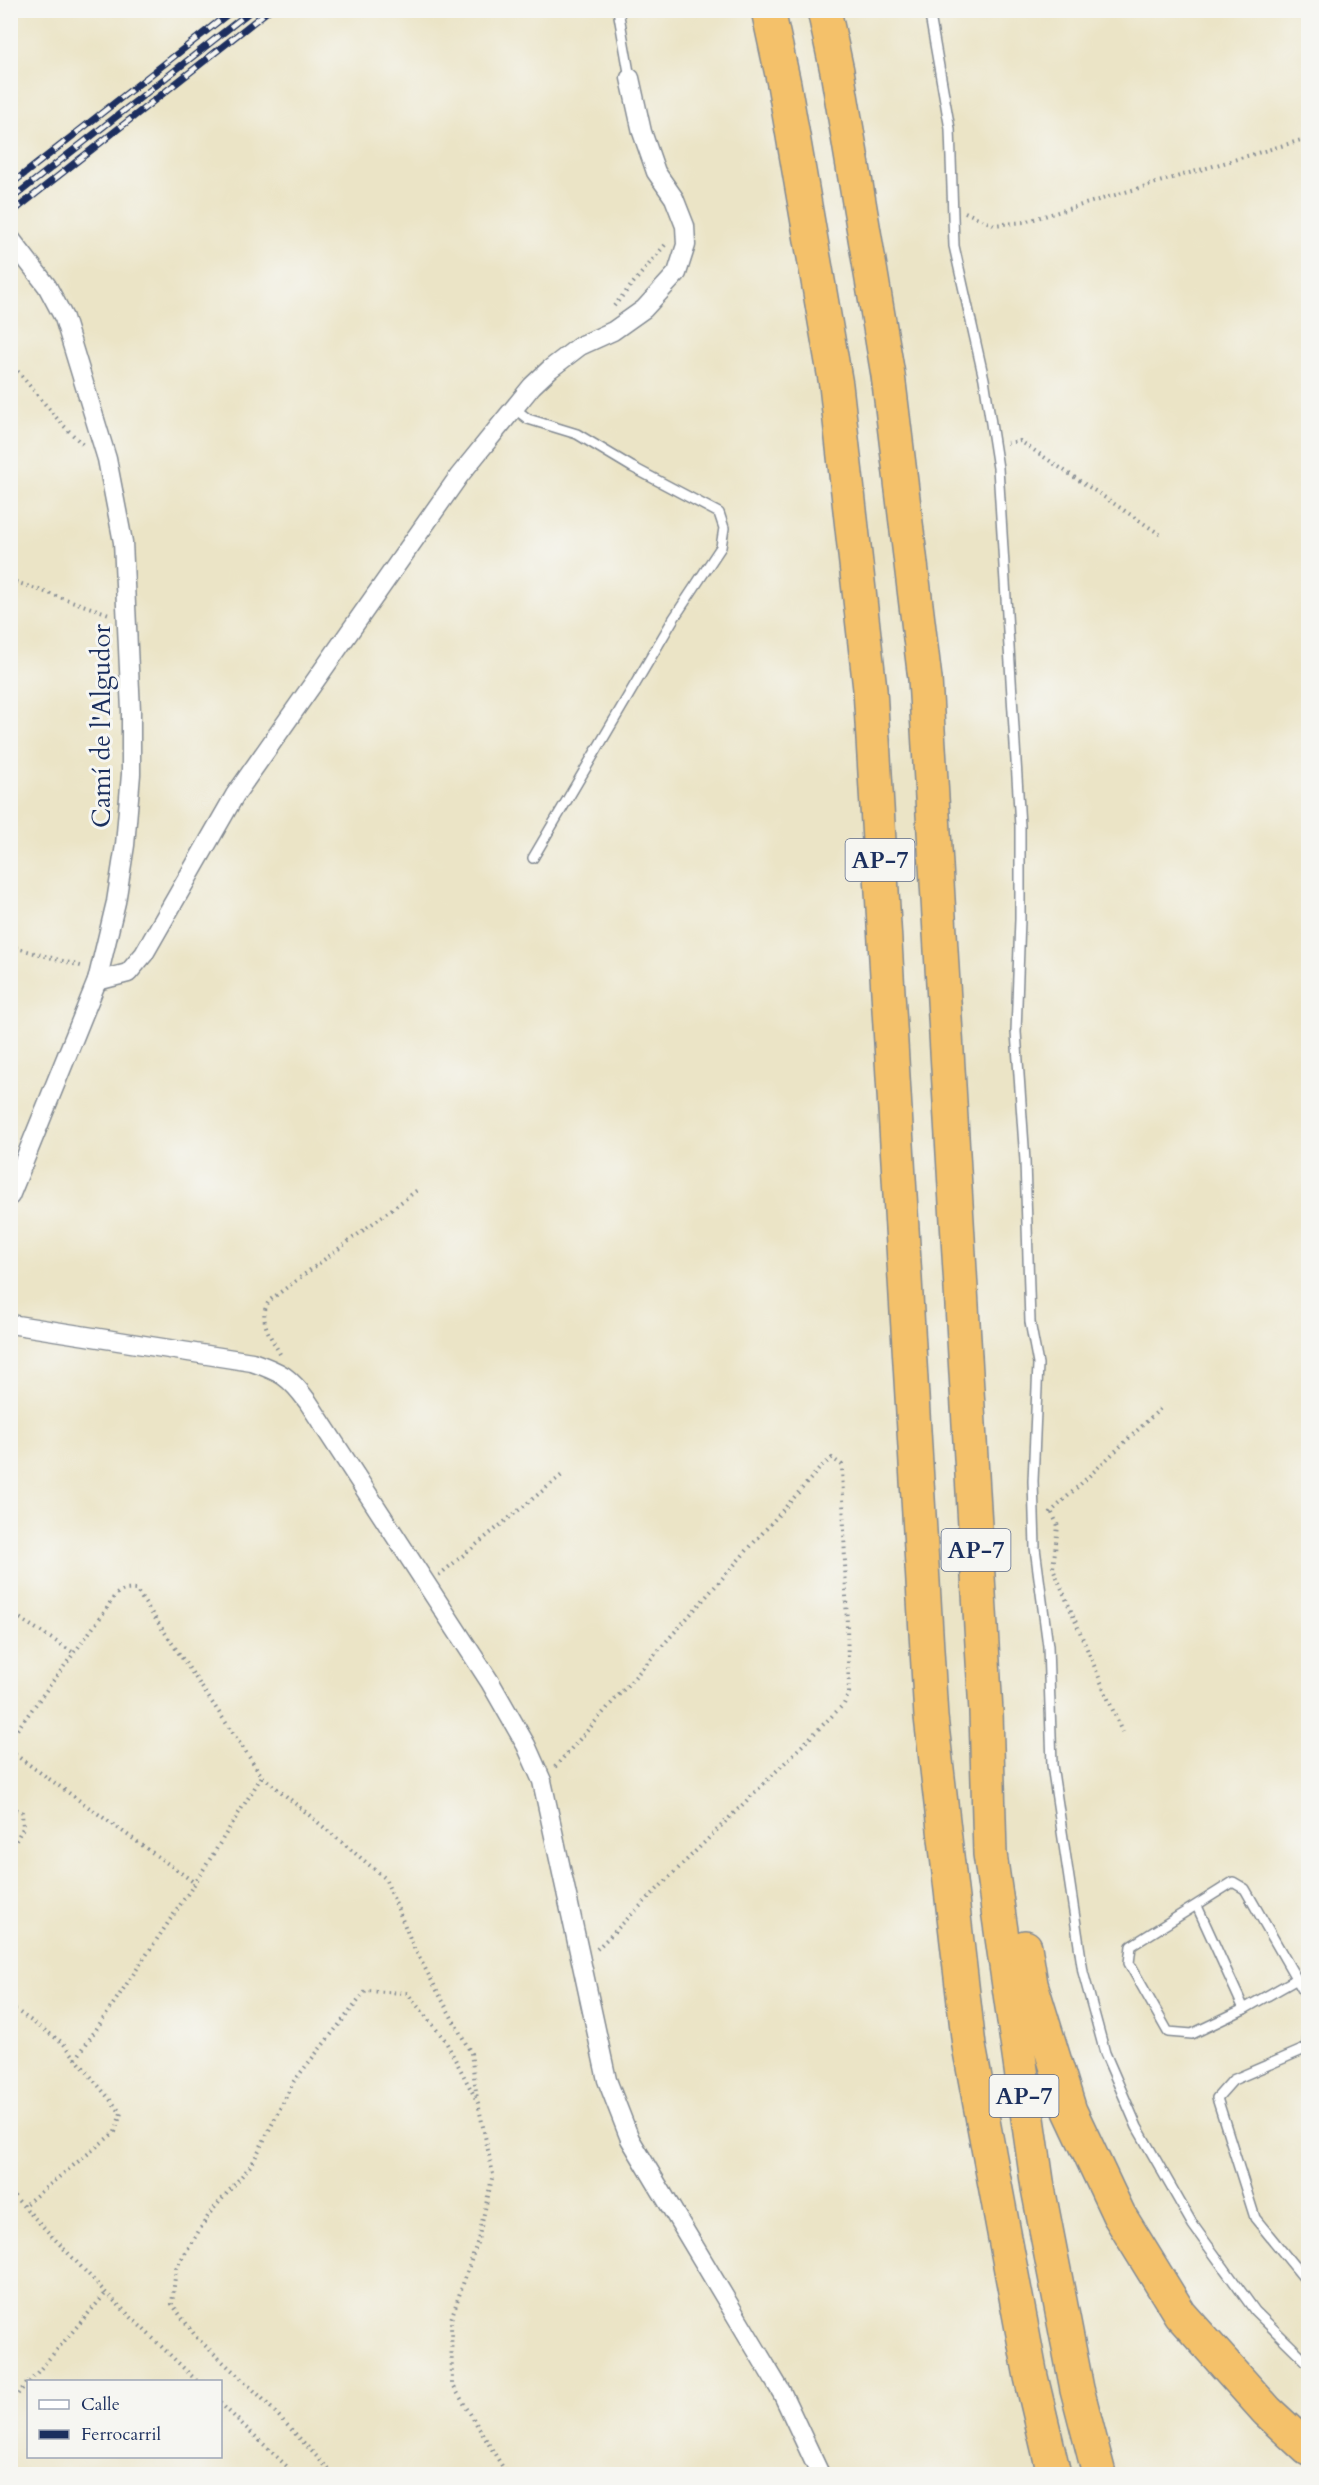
<svg xmlns="http://www.w3.org/2000/svg" width="1319" height="2485" font-family="Cardo,serif">
	<style>
		.lines { fill: none; stroke-linecap: round; stroke-linejoin: round }
		.service-casing { stroke: #838a92; stroke-width: 12 }
		.minor-casing { stroke: #838a92; stroke-width: 21 }
		.motorway-casing { stroke: #838a92; stroke-width: 36 }
		.path { stroke: #838a92; stroke-width: 4; stroke-dasharray: 1.5 4.5; stroke-linecap: butt }
		.service { stroke: #fff; stroke-width: 9 }
		.minor { stroke: #fff; stroke-width: 18 }
		.motorway { stroke: #f4c16a; stroke-width: 33 }
		.rail-casing { stroke: #1b2f5e; stroke-width: 7 }
		.rail { stroke: #f6f6f2; stroke-width: 4.5; stroke-dasharray: 14; stroke-linecap: butt }
		.labels { text-anchor: middle; stroke-width: 6; stroke-linejoin: round; paint-order: stroke }
		.shield { fill: #f6f6f2; stroke: #5d6b8a; stroke-width: 1.5 }
		.shield-label { font-size: 24px; font-weight: bold; fill: #1b2f5e }
		.street-label { font-size: 26px; fill: #1b2f5e; stroke: #f6f6f2 }
	</style>
	<rect width="100%" height="100%" fill="#f6f6f2"/>
	<filter id="ink" filterUnits="userSpaceOnUse"><feTurbulence type="fractalNoise" baseFrequency=".0167" numOctaves="2"/><feDisplacementMap in="SourceGraphic" scale="12" xChannelSelector="R" yChannelSelector="G"/><feConvolveMatrix kernelMatrix="1 2 1 2 8 2 1 2 1" color-interpolation-filters="sRGB"/></filter>
	<filter id="wash" filterUnits="userSpaceOnUse"><feTurbulence type="fractalNoise" baseFrequency=".008" numOctaves="4" result="noise"/><feDisplacementMap in="SourceGraphic" scale="24" xChannelSelector="R" yChannelSelector="G"/><feGaussianBlur stdDeviation="1.35" result="paint"/><feColorMatrix in="noise" values="0 0 0 0 0 0 0 0 0 0 0 0 0 0 0 0 0 1.4 0 .05"/><feComposite in="paint" operator="in"/></filter>
	<g filter="url(#wash)">
		<rect width="100%" height="100%" fill="#ebe4c6"/>
	</g>
	<g filter="url(#ink)">
		<g class="lines">
			<defs>
				<g id="service">
					<polyline points="618,10 630,78"/>
					<polyline points="929,10 950,129 954,246 984,379 998,468 1020,826 1020,919 1016,1032 1025,1161 1030,1322 1038,1364 1033,1481 1035,1548 1048,1646 1052,1765 1083,1972 1105,2053 1137,2127 1193,2225 1255,2311 1308,2363"/>
					<polyline points="514,408 528,419 577,434 632,467 719,513 724,528 721,547 674,618 533,858"/>
					<polyline points="1197,1906 1244,2009"/>
					<polyline points="1297,1979 1244,2009 1192,2034 1168,2032 1129,1963 1131,1946 1233,1882 1245,1889 1308,1999"/>
					<polyline points="1307,2048 1233,2080 1217,2098 1255,2218 1308,2283"/>
					<polyline points="1307,2048 1308,2036"/>
				</g>
				<g id="minor">
					<polyline points="10,238 47,286 64,318 107,459 123,542 131,711 131,774 125,845 116,902 97,981 10,1196"/>
					<polyline points="97,981 128,973 144,954 235,795 459,476 532,386 550,369 580,346 613,331 644,309 677,273 686,245 685,226 674,198 656,172 642,132 630,78"/>
					<path d="M 10,1324 L 252,1362 C 281,1372 289,1376 308,1402 L 490,1682 L 526,1745 L 542,1781 L 607,2080 L 630,2139 L 782,2393 L 820,2474"/>
				</g>
				<g id="motorway">
					<polyline points="768,10 784,84 836,385 870,689 931,1717 969,2046 1031,2377 1054,2474"/>
					<polyline points="824,10 837,71 888,375 925,679 986,1712 990,1854 1038,2188 1077,2389 1099,2474"/>
					<polyline points="1025,1947 1031,1984 1070,2111 1119,2215 1180,2314 1267,2411 1308,2449"/>
				</g>
			</defs>
			<use href="#service" class="service-casing"/>
			<use href="#minor" class="minor-casing"/>
			<use href="#motorway" class="motorway-casing"/>
			<g class="path">
				<polyline points="965,212 994,225 1024,222 1308,138"/>
				<polyline points="614,306 665,245"/>
				<polyline points="10,362 60,422 83,445"/>
				<polyline points="1007,443 1020,441 1161,535"/>
				<polyline points="10,580 109,614"/>
				<polyline points="10,946 84,967"/>
				<path d="M 280,1354 C 271,1337 256,1318 270,1300 L 420,1188"/>
				<polyline points="1050,1513 1162,1407"/>
				<polyline points="1052,1513 1058,1526 1053,1568 1122,1732"/>
				<polyline points="439,1575 562,1475"/>
				<polyline points="10,1612 74,1653"/>
				<path d="M 10,1739 L 106,1610 C 114,1595 118,1588 136,1590 L 262,1776 L 385,1878 L 414,1948 L 471,2053 L 477,2099"/>
				<polyline points="10,1751 195,1883"/>
				<polyline points="555,1767 821,1467 832,1458 842,1465 849,1693 844,1704 597,1949"/>
				<polyline points="10,1807 22,1812 23,1828 10,1851"/>
				<polyline points="10,2006 63,2043 121,2113 115,2132 23,2206"/>
				<polyline points="76,2059 195,1883 262,1776"/>
				<polyline points="10,2192 106,2293 198,2382"/>
				<polyline points="29,2382 106,2293"/>
				<polyline points="10,2403 28,2382"/>
				<polyline points="220,2403 295,2474"/>
				<polyline points="333,2474 260,2396 197,2338 172,2304 176,2268 210,2213 252,2164 294,2081 366,1991 407,1993 445,2040 478,2103 493,2174 478,2240 451,2319 452,2384 507,2474"/>
			</g>
			<use href="#service" class="service"/>
			<use href="#minor" class="minor"/>
			<use href="#motorway" class="motorway"/>
			<defs>
				<g id="rail">
					<polyline points="10,185 233,10"/>
					<polyline points="10,200 252,10"/>
					<polyline points="10,214 269,10"/>
				</g>
			</defs>
			<use href="#rail" class="rail-casing"/>
			<use href="#rail" class="rail"/>
		</g>
	</g>
	<g class="labels">
		<g class="shield">
			<rect x="845.5" y="839" width="69" height="42" rx="4.5"/>
			<rect x="941.5" y="1529" width="69" height="42" rx="4.5"/>
			<rect x="989.5" y="2075" width="69" height="42" rx="4.5"/>
		</g>
		<g class="shield-label">
			<text x="880" y="868">AP-7</text>
			<text x="976" y="1558">AP-7</text>
			<text x="1024" y="2104">AP-7</text>
		</g>
		<g class="street-label">
			<text transform="translate(101 726) rotate(-90)" y="9">Camí de l'Algudor</text>
		</g>
	</g>
	<rect width="1319" height="2485" fill="none" stroke="#f6f6f2" stroke-width="36"/>
	<rect x="27" y="2380" width="195" height="78" fill="#f6f6f2" stroke="#9ea6b7" stroke-width="1.5"/>
	<rect x="39" y="2400" width="30" height="9" fill="#ffffff" stroke="#9ea6b7" stroke-width="1.5"/>
	<text x="81" y="2410" font-size="18" fill="#1b2f5e">Calle</text>
	<rect x="39" y="2430" width="30" height="9" fill="#1b2f5e" stroke="#9ea6b7" stroke-width="1.5"/>
	<text x="81" y="2440" font-size="18" fill="#1b2f5e">Ferrocarril</text>
</svg>
